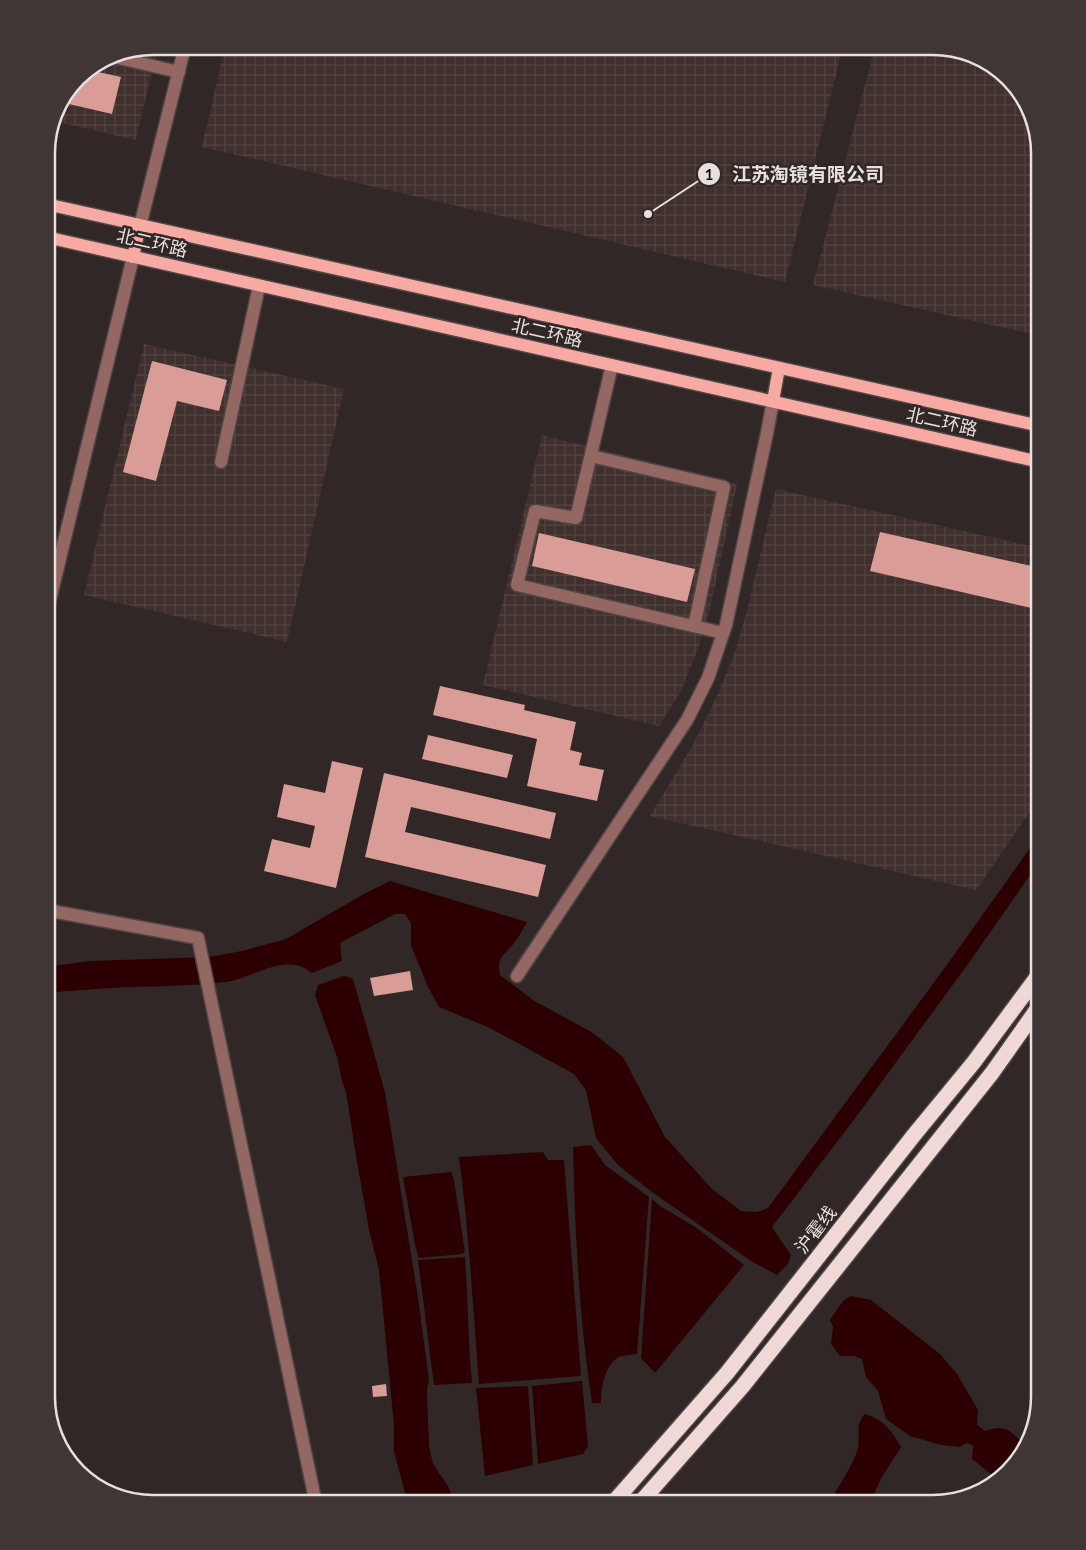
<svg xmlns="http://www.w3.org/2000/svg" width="1086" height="1550" font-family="Lato,'Noto Sans SC',sans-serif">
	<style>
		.industrial { fill: url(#industrial-grid) }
		.water { fill: #2c0002 }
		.building { fill: #d99c96 }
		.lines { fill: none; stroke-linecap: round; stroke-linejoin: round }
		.minor-casing { stroke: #4e4544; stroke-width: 15 }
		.major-casing { stroke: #4e4544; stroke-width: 15 }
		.highway-casing { stroke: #4e4544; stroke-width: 18 }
		.minor { stroke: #956763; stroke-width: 12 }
		.major { stroke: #f6aaa3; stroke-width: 12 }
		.highway { stroke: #f0d8d6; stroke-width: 15 }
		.labels { text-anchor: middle; stroke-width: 5; stroke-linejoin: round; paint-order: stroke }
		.street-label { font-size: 18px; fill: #e7e0df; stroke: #312726 }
		.rim { fill: none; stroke: #e7e0df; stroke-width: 2.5 }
		.leader { fill: none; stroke: #e7e0df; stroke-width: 2 }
		.callout-dot { fill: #e7e0df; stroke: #312726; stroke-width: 2 }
		.mark-label { font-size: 15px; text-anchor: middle; font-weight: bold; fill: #111 }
		.callout-label { font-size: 19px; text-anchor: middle; font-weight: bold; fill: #e7e0df; stroke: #312726; stroke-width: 5; stroke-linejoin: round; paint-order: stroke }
	</style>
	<defs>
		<pattern id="industrial-grid" width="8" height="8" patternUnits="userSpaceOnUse" patternTransform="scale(1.25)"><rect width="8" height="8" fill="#3f2f2d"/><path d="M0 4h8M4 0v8" fill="none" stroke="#524341"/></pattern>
	</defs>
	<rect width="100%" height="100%" fill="#312726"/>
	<g class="industrial">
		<polygon points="153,46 158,46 136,140 53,121 57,106 78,77 112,54"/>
		<polygon points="225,46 843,46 785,282 202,147"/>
		<polygon points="875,46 940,46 987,61 1025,99 1040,153 1040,336 813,285"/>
		<polygon points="144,344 344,389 287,642 84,595"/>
		<polygon points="542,435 737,484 710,609 697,652 680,693 659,726 483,685"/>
		<polygon points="776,489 1040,548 1040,797 976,890 650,816 694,743 716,698 735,652 746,614"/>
	</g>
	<g class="water">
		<path d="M 1040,834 L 1040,861 L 968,964 L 856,1117 L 772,1227 L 791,1255 L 788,1264 L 777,1275 L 751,1261 L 652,1192 L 618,1165 L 596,1138 L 586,1090 L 574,1074 L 490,1028 L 439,1007 L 427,985 L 411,945 L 411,923 L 405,914 L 395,914 L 340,943 L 342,961 L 312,973 C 286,951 254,978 226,982 C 179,988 131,985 84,990 C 72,991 59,991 46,994 L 46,967 L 90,961 L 209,957 L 242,951 L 286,939 L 362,895 L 390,881 L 527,922 C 523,929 519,937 514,943 C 505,956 496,955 500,975 L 533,1000 L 593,1033 L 623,1057 L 665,1137 L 712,1189 L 741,1211 L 757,1212 L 768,1208 L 949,962 Z"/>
		<polygon points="344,976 353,979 385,1092 418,1298 429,1379 427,1391 429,1446 433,1464 448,1486 456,1504 410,1504 406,1497 394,1451 394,1425 379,1270 369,1230 356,1156 346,1092 342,1081 337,1057 315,995 318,985"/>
		<path d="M 591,1145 L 605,1165 L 649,1197 L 637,1354 C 631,1355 622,1355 617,1358 C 604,1368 601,1388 601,1403 L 592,1403 C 579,1319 575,1232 573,1147 Z"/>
		<path d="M 543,1152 L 548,1160 L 564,1160 L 581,1376 L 479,1384 C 473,1308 469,1232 459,1157 Z"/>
		<polygon points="451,1172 454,1180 465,1252 462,1254 419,1258 415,1245 403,1177"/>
		<polygon points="652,1199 660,1206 697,1228 744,1265 655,1373 641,1358"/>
		<path d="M 465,1257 C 468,1299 468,1341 472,1383 L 434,1385 L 418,1260 Z"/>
		<path d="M 851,1296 L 871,1300 L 940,1354 L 957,1374 L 978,1410 L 977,1425 L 985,1431 C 1008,1423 1010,1432 1027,1447 L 1026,1450 L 997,1479 L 972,1459 L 973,1446 L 967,1443 L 959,1447 L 941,1445 L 910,1436 L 886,1419 L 878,1391 L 866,1377 L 862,1359 L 854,1356 L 840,1356 L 831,1344 L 833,1327 L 830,1320 L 843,1301 Z"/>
		<polygon points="582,1381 588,1446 583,1454 538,1464 532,1386"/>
		<polygon points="528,1386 533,1465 485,1476 476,1388"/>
		<path d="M 865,1414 C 884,1420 892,1431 901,1447 L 882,1477 L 869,1504 L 828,1504 C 837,1489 854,1464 858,1448 C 861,1434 854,1426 865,1414 Z"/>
	</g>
	<g class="building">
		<polygon points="89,70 121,77 112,114 60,102 78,77"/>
		<polygon points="152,361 227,380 219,411 177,401 156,481 123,472"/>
		<polygon points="880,532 1040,568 1040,610 870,571"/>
		<polygon points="539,533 695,569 687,602 532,566"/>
		<polygon points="440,686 525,705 524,710 576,722 570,750 582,753 579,765 604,770 597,801 527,786 537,739 433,715"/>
		<polygon points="428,735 513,755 507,778 422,759"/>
		<polygon points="332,761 363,768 336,888 264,871 272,839 310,848 315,826 277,817 284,784 325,793"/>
		<polygon points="384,773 556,813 550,839 411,807 405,832 546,865 538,897 365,857"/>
		<polygon points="410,971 413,990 374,996 370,978"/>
		<polygon points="386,1384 387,1396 373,1397 372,1386"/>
	</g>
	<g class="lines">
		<defs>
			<g id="minor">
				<polyline points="110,56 179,72"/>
				<polyline points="140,226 185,46"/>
				<polyline points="612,365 576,518 535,511 517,585 723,633"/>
				<polyline points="591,456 724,487 694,626"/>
				<polyline points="221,462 259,286"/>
				<polyline points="46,616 133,257"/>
				<polyline points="46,910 198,938 316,1504"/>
				<polyline points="517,976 687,720 708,678 726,625 767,433 773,401"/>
			</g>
			<g id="major">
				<polyline points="46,204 1040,426"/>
				<polyline points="46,237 1040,462"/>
				<polyline points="133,257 140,226"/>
				<polyline points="773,401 779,368"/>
			</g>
			<g id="highway">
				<polyline points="612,1504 727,1373 914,1135 974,1062 1040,973"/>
				<polyline points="639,1504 742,1387 992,1073 1040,1005"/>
			</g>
		</defs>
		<use href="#minor" class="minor-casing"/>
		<use href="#major" class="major-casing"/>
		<use href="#highway" class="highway-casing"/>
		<use href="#minor" class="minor"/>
		<use href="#major" class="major"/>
		<use href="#highway" class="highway"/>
	</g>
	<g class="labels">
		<g class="street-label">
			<text transform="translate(152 243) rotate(13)" y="6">北二环路</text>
			<text transform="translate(547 333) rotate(13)" y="6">北二环路</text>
			<text transform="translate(942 422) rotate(13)" y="6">北二环路</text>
			<text transform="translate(816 1230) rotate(-52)" y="6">沪霍线</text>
		</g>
	</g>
	<path d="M0 0H1086V1550H0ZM153 55H933A98 98 0 0 1 1031 153V1397A98 98 0 0 1 933 1495H153A98 98 0 0 1 55 1397V153A98 98 0 0 1 153 55Z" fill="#403635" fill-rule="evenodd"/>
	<path class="rim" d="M153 55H933A98 98 0 0 1 1031 153V1397A98 98 0 0 1 933 1495H153A98 98 0 0 1 55 1397V153A98 98 0 0 1 153 55Z"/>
	<path class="leader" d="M648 214L709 174"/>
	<g class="callout-dot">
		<circle cx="648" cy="214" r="5"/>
		<circle cx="709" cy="174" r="12"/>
	</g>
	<g class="mark-label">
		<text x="709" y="180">1</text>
	</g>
	<g class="callout-label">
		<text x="808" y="181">江苏淘镜有限公司</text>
	</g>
</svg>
